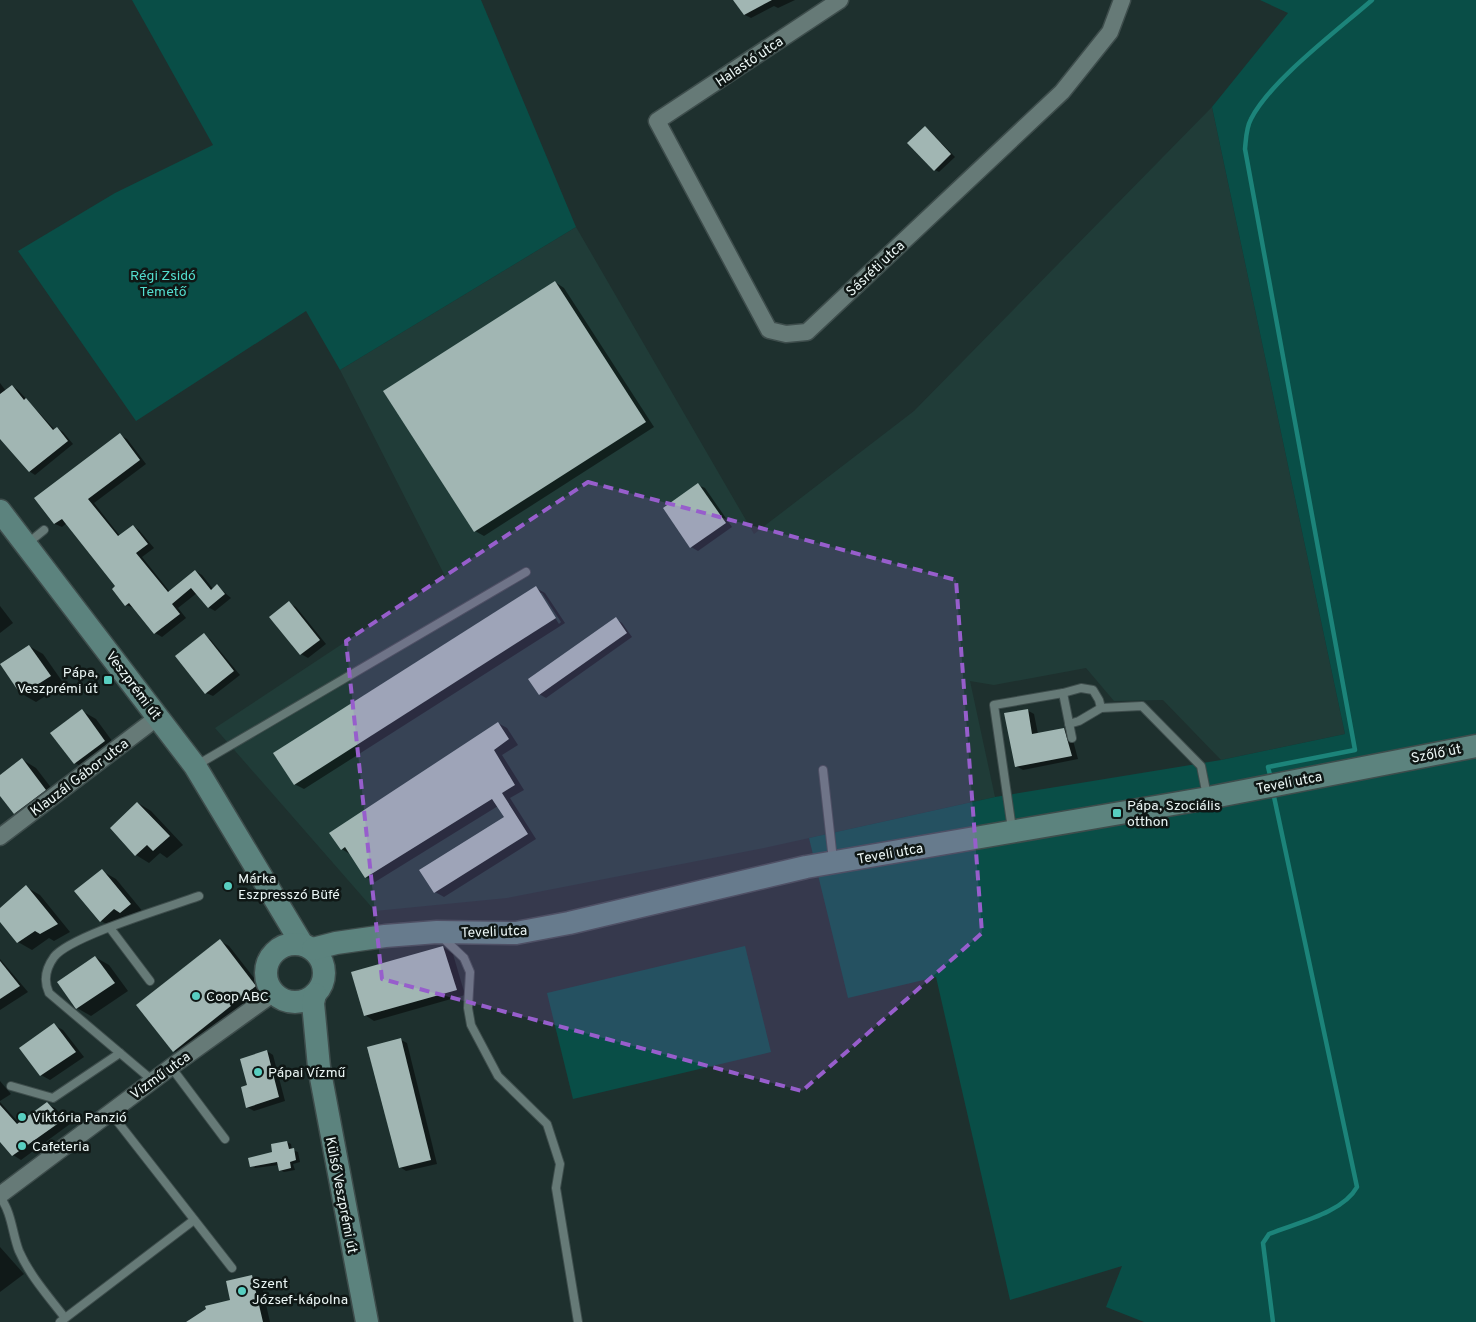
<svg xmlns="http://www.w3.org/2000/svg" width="1476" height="1322" font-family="Overpass,sans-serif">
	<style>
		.built { fill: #203c38 }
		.green { fill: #094e47 }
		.shadow { fill: #0007; fill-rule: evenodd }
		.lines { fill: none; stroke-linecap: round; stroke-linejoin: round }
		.stream { stroke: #1c847a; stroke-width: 4.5 }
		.building { fill: #a1b6b3 }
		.lane-casing { stroke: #3e4d4c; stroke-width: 10 }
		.street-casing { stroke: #3e4d4c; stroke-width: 19 }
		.secondary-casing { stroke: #3e4d4c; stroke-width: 25 }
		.lane { stroke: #667a77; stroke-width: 8 }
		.street { stroke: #667a77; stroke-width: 16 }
		.secondary { stroke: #5c837e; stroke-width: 22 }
		.marked { fill: #975ecc; fill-opacity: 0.2; stroke: #975ecc; stroke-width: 4; stroke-dasharray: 10 6; stroke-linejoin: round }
		.poi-dot { fill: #58cec0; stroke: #0f1715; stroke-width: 2 }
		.labels { text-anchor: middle; stroke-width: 5; stroke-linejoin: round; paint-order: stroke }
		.street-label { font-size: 14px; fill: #ebf6f5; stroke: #0f1715 }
		.park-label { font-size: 14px; fill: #53ddce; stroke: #0f1715 }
		.poi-label { font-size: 14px; fill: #ebf6f5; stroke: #0f1715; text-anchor: start }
	</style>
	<rect width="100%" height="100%" fill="#1e302e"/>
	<polygon class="built" points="1212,107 1345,734 1221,760 1163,700 1114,701 1086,668 994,685 970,681 995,797 764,848 507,898 375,911 215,728 445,576 340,370 576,227 754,534 914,411"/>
	<g class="green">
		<polygon points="132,0 481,0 576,227 340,370 306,311 136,421 18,251 115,193 213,145"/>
		<polygon points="1260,0 1476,0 1476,1322 1144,1322 1106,1307 1122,1266 1010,1300 936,977 848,998 809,838 995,797 1221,760 1345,734 1212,107 1288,13"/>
		<polygon points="745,946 771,1052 573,1099 547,993"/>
	</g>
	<g class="shadow">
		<polygon points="734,0 795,0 778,8 774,6 751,18 745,15"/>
		<polygon points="929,130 955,157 939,172 935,170"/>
		<polygon points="555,282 564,288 654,427 484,536 475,531"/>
		<polygon points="0,383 6,391 12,386 18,390 55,430 57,428 63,432 73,444 35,475 29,471 0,437"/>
		<polygon points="120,435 127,439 146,464 94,503 120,536 133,526 139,530 154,548 142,557 170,592 195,571 202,575 213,589 217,586 231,598 215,611 208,607 197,593 178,608 186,618 162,637 155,633 134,608 126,605 117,586 67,523 62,527 55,524 36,498"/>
		<polygon points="698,485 705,488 732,527 698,551 691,547"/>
		<path d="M 536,588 L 545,593 L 565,623 L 304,789 L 294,784 ZM 539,593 L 542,593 L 561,622 L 559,624 Z"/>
		<polygon points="289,603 296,607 326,644 308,658 301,654 271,617"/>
		<polygon points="0,606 13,623 0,633"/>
		<polygon points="616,619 622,623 632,637 546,698 539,694"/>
		<polygon points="204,635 210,639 240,675 213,696 206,693"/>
		<polygon points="29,646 43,654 64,684 36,702 22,694"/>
		<polygon points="1027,710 1034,714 1038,734 1064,729 1071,733 1078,759 1023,770 1016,766"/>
		<polygon points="82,711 96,719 118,749 89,771 75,763"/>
		<polygon points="498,723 507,728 518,745 502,755 524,790 510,798 536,839 444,897 435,892 505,817 498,806 375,882 366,877 351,855 342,849"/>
		<polygon points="23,760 36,768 59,798 29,821 15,813 0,794 0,776"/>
		<polygon points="138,803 151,811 183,845 167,858 160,853 149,863 136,855 112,828"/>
		<polygon points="102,871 116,879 144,913 115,929 101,921 76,891"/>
		<polygon points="26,887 40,895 70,932 54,941 49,938 32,950 18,942 0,920 0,909"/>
		<polygon points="220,941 229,946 265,992 183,1056 174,1051"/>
		<polygon points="443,947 453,954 465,995 374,1021 365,1015"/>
		<polygon points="95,957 109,965 128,991 91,1016 77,1008"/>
		<polygon points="0,959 28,992 0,1010"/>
		<polygon points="54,1025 63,1030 84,1057 50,1080 41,1075"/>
		<polygon points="401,1040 407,1043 437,1164 406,1171 400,1167"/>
		<polygon points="267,1051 273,1055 285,1101 254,1111 247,1107 248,1086"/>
		<polygon points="0,1081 11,1094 0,1101"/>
		<polygon points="0,1102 19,1123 47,1104 55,1108 70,1124 21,1160 13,1155 0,1140"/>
		<polygon points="287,1142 291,1144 292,1150 298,1152 300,1162 293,1164 295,1170 284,1172 280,1170 279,1165 255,1168 251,1166 274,1153"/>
		<polygon points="0,1247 24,1274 0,1292"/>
		<polygon points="252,1276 261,1282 270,1322 191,1322 207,1310 232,1301"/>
	</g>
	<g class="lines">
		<g class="stream">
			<path d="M 1271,779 L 1268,767 L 1355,750 L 1245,149 C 1246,139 1246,128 1251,119 C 1271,80 1338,30 1372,0"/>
			<path d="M 1273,1322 L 1263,1243 L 1269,1234 C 1296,1223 1343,1213 1357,1187 L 1273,792"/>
		</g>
	</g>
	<g class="building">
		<polygon points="733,0 772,0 744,15"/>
		<polygon points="925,126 951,154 934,171 907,143"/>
		<polygon points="555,281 646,422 474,532 383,391"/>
		<polygon points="12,385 24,400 26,398 53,430 57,427 68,441 29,472 0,439 0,394"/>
		<polygon points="120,433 140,460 88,499 118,536 133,525 148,544 136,553 168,592 195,570 211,590 217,584 225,594 208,608 191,588 172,604 180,614 154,634 129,603 125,606 112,589 115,586 62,519 54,524 34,498"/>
		<polygon points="698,483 726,523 690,548 663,508"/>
		<polygon points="536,586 556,618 294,785 273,753"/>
		<polygon points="289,601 320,640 300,655 269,617"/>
		<polygon points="616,617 627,633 539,695 528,679"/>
		<polygon points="204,633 234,671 205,694 175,656"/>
		<polygon points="29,645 51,676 21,695 0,664"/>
		<polygon points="82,709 105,741 74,764 50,733"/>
		<polygon points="1028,709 1032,734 1064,728 1072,756 1015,767 1004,713"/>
		<polygon points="498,722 509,739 494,750 515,785 502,793 528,834 434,893 419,870 504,817 492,799 365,878 345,847 341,850 329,833"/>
		<polygon points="22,758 46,790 14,814 0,796 0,775"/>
		<polygon points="137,802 170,836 153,851 147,845 135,856 110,828"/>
		<polygon points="102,869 131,904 120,913 114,909 100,922 74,891"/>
		<polygon points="26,885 58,924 40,934 35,931 17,943 0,922 0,908"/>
		<polygon points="220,939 256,986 173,1052 136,1005"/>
		<polygon points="443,946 457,990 364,1016 351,972"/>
		<polygon points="95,956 115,983 76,1009 57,982"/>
		<polygon points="0,961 20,986 0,999"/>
		<polygon points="54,1023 76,1052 40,1076 19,1048"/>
		<polygon points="401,1038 431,1160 399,1168 367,1047"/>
		<polygon points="267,1050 279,1097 246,1108 241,1087 247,1085 240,1059"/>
		<polygon points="47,1102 63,1120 12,1156 0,1142 0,1105 17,1124"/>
		<polygon points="287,1141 289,1149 294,1148 296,1160 290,1162 291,1168 279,1171 277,1162 250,1167 248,1158 272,1152 271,1144"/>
		<polygon points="252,1275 263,1322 186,1322 206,1309 205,1306 230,1300 226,1281"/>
	</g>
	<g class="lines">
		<defs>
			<g id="lane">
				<polyline points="28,543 44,530"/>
				<polyline points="1063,693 1081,688 1093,690 1099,700 1101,708"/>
				<polyline points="1069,724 1079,721 1101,708 1142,706 1201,766 1207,796"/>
				<polyline points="197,765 526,572"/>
				<polyline points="823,770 833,860"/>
				<polyline points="1012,829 994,705 1063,693 1072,738"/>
				<polyline points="110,928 150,981"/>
				<polyline points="442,937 464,958 470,972 468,1008 471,1025 498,1076 547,1124 560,1164 556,1188 578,1322"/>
				<polyline points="171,1067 225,1139"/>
				<path d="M 152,1080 L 49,993 C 43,980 46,968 54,957 C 70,936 169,907 199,896"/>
				<polyline points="11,1086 53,1098 120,1053"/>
				<polyline points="110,1112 232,1268"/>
				<path d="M 0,1197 C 12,1213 12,1233 19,1251 C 30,1276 49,1297 65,1318"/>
				<polyline points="60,1322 194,1220"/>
			</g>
			<g id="street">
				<polyline points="840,0 657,121 769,330 786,334 807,332 1062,92 1110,32 1122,0"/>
				<polyline points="0,837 158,717"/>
				<polyline points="0,1195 171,1067 274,993"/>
			</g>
			<g id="secondary">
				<polyline points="0,511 195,766 302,944"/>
				<circle cx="295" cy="973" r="29"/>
				<polyline points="313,949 336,943 385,936 437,932 516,933 569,923 806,867 1208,798 1476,746"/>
				<polyline points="315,994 313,1003 319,1067 367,1322"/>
			</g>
		</defs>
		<use href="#lane" class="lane-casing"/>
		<use href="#street" class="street-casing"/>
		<use href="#secondary" class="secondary-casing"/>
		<use href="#lane" class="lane"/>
		<use href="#street" class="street"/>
		<use href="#secondary" class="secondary"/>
	</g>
	<path class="marked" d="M 588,482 L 956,580 L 982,933 L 802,1091 L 382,979 L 346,641 Z"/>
	<g class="poi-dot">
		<rect x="103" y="675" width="10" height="10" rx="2.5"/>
		<rect x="1112" y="808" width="10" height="10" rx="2.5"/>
		<circle cx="228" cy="886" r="5"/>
		<circle cx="196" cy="996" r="5"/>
		<circle cx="258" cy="1072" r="5"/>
		<circle cx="22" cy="1117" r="5"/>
		<circle cx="22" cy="1146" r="5"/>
		<circle cx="242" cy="1291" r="5"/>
	</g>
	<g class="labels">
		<g class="street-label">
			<text transform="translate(749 61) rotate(-34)" y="5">Halastó utca</text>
			<text transform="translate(875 268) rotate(-43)" y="5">Sásréti utca</text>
			<text transform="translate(134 685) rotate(53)" y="5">Veszprémi út</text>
			<text transform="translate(1436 753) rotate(-11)" y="5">Szőlő út</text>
			<text transform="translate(79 777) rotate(-37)" y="5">Klauzál Gábor utca</text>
			<text transform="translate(1289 782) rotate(-11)" y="5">Teveli utca</text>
			<text transform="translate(890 853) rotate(-10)" y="5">Teveli utca</text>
			<text transform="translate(494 931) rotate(-2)" y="5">Teveli utca</text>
			<text transform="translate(160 1075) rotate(-36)" y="5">Vízmű utca</text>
			<text transform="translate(342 1195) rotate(79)" y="5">Külső Veszprémi út</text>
		</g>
		<g class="park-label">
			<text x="163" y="280">Régi Zsidó<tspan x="163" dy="16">Temető</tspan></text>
		</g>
		<g class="poi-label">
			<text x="98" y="677" text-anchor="end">Pápa,<tspan x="98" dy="16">Veszprémi út</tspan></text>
			<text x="1127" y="810">Pápa, Szociális<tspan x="1127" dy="16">otthon</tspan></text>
			<text x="238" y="883">Márka<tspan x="238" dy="16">Eszpresszó Büfé</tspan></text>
			<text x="206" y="1001">Coop ABC</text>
			<text x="268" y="1077">Pápai Vízmű</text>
			<text x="32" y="1122">Viktória Panzió</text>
			<text x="32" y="1151">Cafeteria</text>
			<text x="252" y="1288">Szent<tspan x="252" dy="16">József-kápolna</tspan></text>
		</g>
	</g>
</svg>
